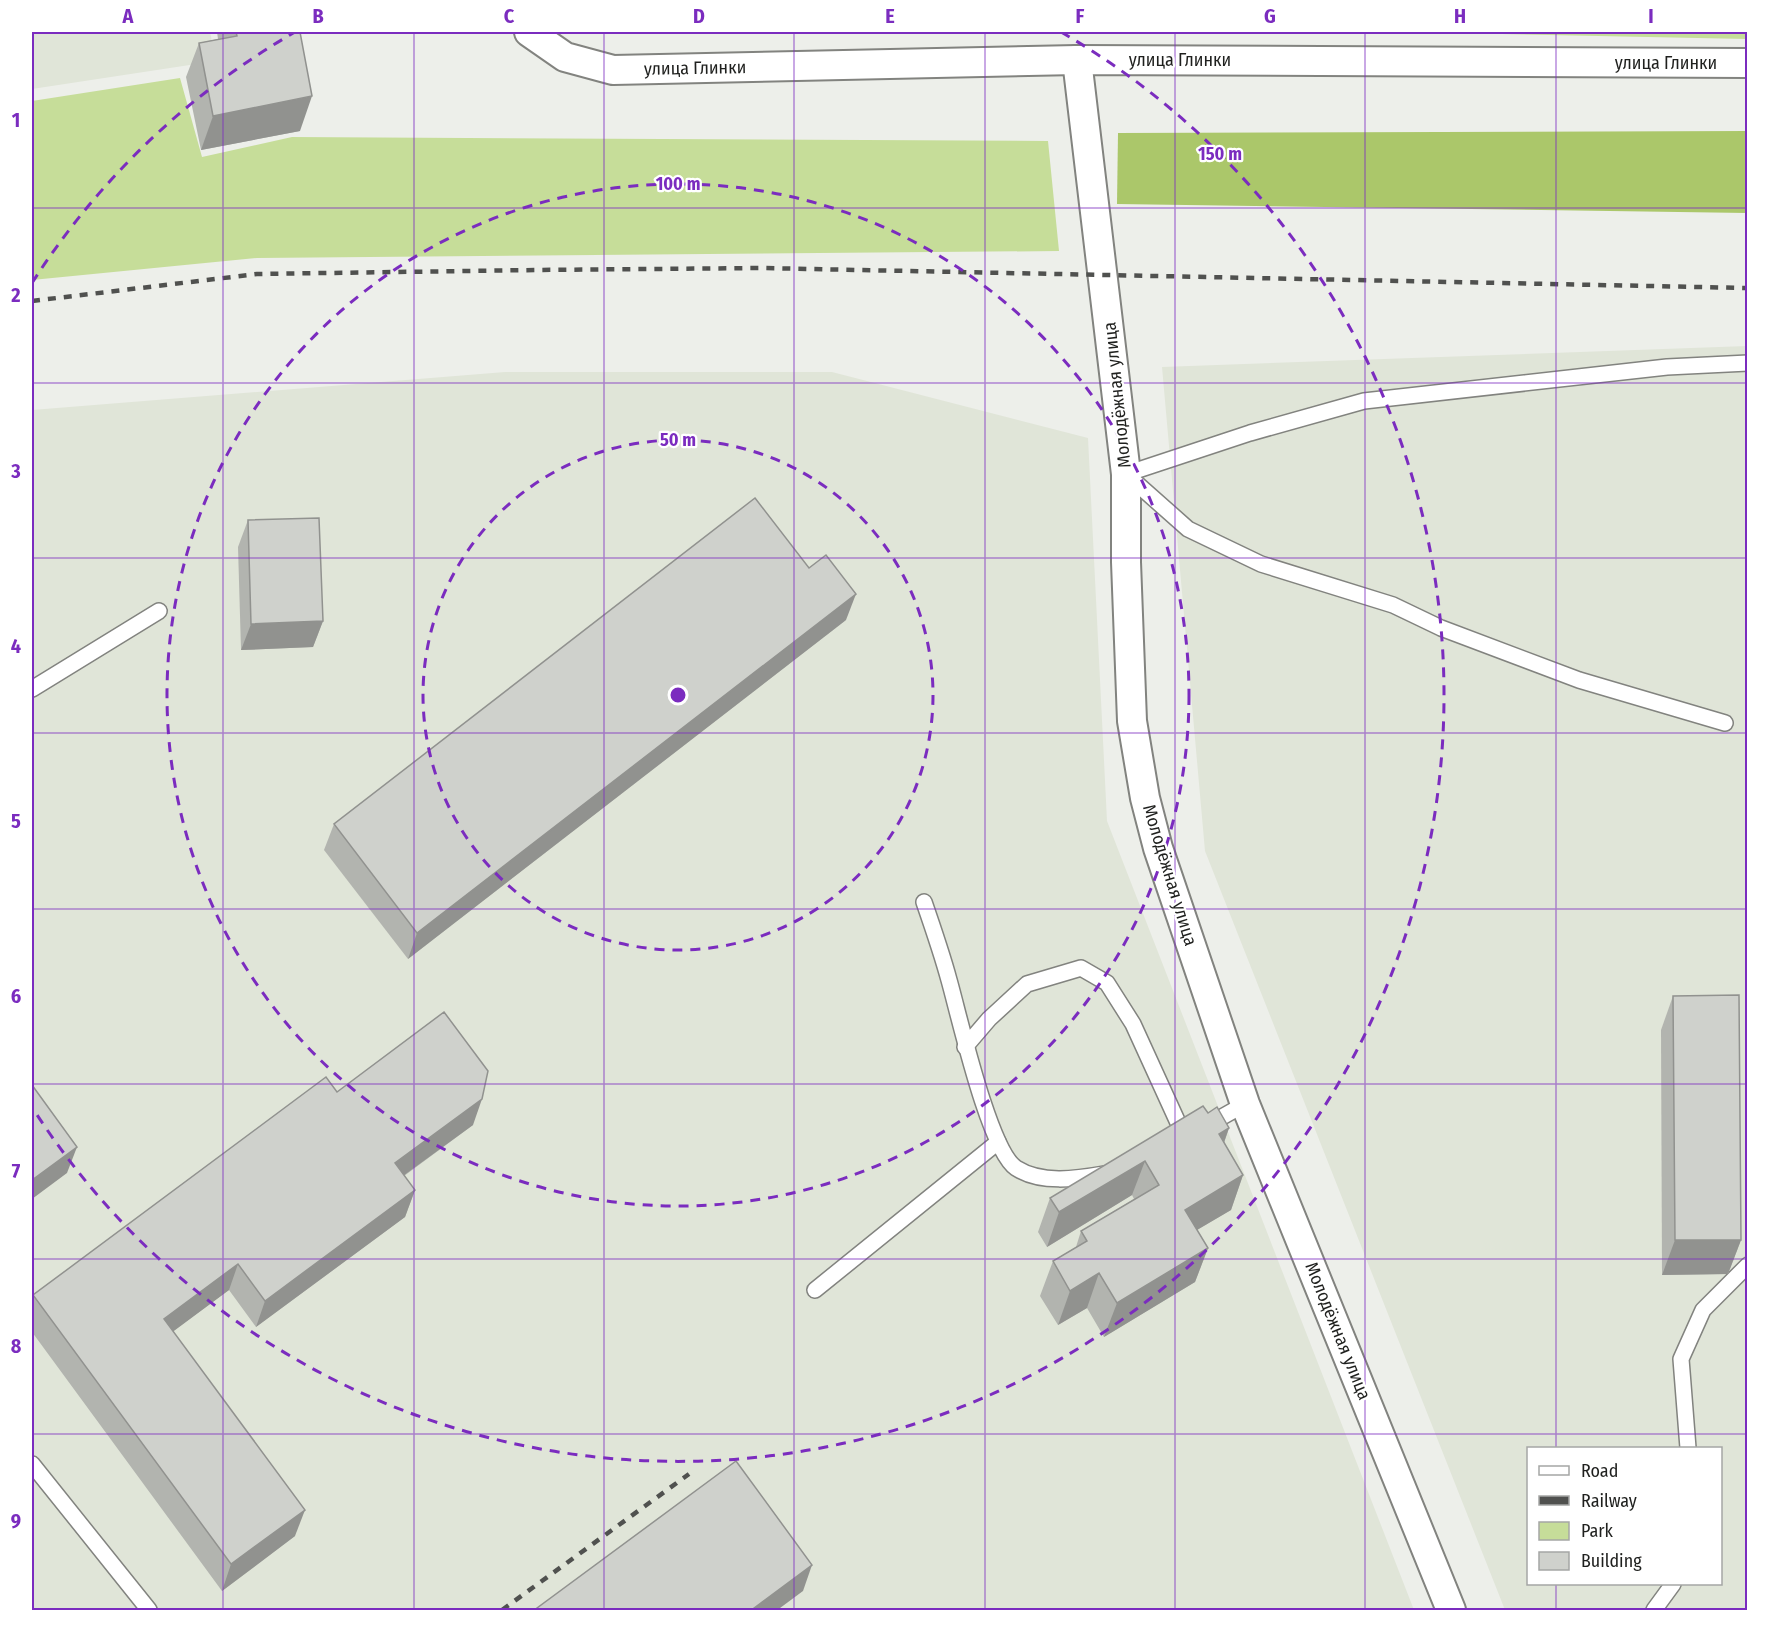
<svg xmlns="http://www.w3.org/2000/svg" width="1779" height="1642" font-family="'Fira Sans Condensed',sans-serif">
	<style>
		.built { fill: #e0e5d8; fill-rule: evenodd }
		.green { fill: #c6dd99 }
		.forest { fill: #abc76a }
		.lines { fill: none; stroke-linecap: round; stroke-linejoin: round }
		.service-casing { stroke: #82837f; stroke-width: 18 }
		.minor-casing { stroke: #82837f; stroke-width: 32 }
		.service { stroke: #fff; stroke-width: 15 }
		.minor { stroke: #fff; stroke-width: 28 }
		.rail { stroke: #50514f; stroke-width: 4.5; stroke-dasharray: 8 8; stroke-linecap: butt }
		.wall { fill: #b2b4af }
		.shaded-wall { fill: #91928f }
		.building { fill: #cfd1cc; stroke: #91928f; stroke-width: 1.5 }
		.grid { fill: none; stroke: #7b2cbf; stroke-width: 1.5; stroke-opacity: 0.55 }
		.ring { fill: none; stroke: #7b2cbf; stroke-width: 3; stroke-dasharray: 10 8 }
		.labels { text-anchor: middle; stroke-width: 4.5; stroke-linejoin: round; paint-order: stroke }
		.street-label { font-size: 18px; fill: #1f201e; stroke: #fff }
		.centre { fill: #7b2cbf; stroke: #fff; stroke-width: 3 }
		.ring-label { font-size: 18px; text-anchor: middle; font-weight: bold; fill: #7b2cbf; stroke: #fff; stroke-width: 4.5; stroke-linejoin: round; paint-order: stroke }
		.neatline { fill: none; stroke: #7b2cbf; stroke-width: 2 }
		.grid-label { font-size: 20px; text-anchor: middle; font-weight: bold; fill: #7b2cbf }
	</style>
	<rect width="100%" height="100%" fill="#edefea"/>
	<g class="built">
		<polygon points="32,32 210,32 216,61 32,89"/>
		<path d="M 1747,346 L 1747,1610 L 1505,1610 L 1205,851 L 1162,367 ZM 1528,1448 L 1720,1448 L 1720,1584 L 1528,1584 Z"/>
		<polygon points="505,372 832,372 1088,438 1107,821 1414,1610 32,1610 32,410"/>
	</g>
	<g class="green">
		<polygon points="1403,32 1747,32 1748,39 1747,39"/>
		<polygon points="180,78 202,157 292,137 1048,141 1059,251 257,258 32,280 32,101"/>
	</g>
	<polygon class="forest" points="1747,131 1747,213 1117,204 1118,133"/>
	<g class="lines">
		<defs>
			<g id="service">
				<polyline points="1126,474 1188,529 1261,564 1393,605 1441,628 1579,680 1725,723"/>
				<polyline points="1126,474 1250,433 1364,401 1667,367 1748,363"/>
				<polyline points="32,689 159,611"/>
				<path d="M 924,902 C 933,928 942,954 949,980 C 959,1015 989,1150 1016,1168 C 1041,1184 1076,1179 1104,1174"/>
				<polyline points="965,1047 989,1019 1027,984 1081,968 1107,983 1133,1024 1185,1138"/>
				<polyline points="1206,1126 1245,1104"/>
				<polyline points="815,1290 998,1142"/>
				<polyline points="1688,1448 1681,1359 1703,1310 1748,1265"/>
				<polyline points="32,1464 149,1610"/>
				<polyline points="1654,1610 1673,1584"/>
			</g>
			<g id="minor">
				<polyline points="529,32 565,57 613,70 1077,60 1748,63"/>
				<polyline points="1077,60 1126,474 1126,562 1132,721 1145,798 1158,848 1245,1104 1451,1610"/>
			</g>
		</defs>
		<use href="#service" class="service-casing"/>
		<use href="#minor" class="minor-casing"/>
		<use href="#service" class="service"/>
		<use href="#minor" class="minor"/>
		<g class="rail">
			<polyline points="32,301 257,274 536,270 761,268 1748,288"/>
			<polyline points="502,1610 689,1474"/>
		</g>
	</g>
	<g class="wall">
		<polygon points="217,32 300,32 300,131 201,150 186,77 199,43 218,39"/>
		<polygon points="248,520 323,621 313,647 241,650 238,547"/>
		<polygon points="846,620 408,959 324,850 334,824"/>
		<polygon points="1673,996 1741,1240 1728,1274 1662,1275 1661,1030"/>
		<polygon points="337,1092 473,1125 404,1176 415,1190 405,1217 256,1327 229,1290 173,1331 295,1536 222,1591 32,1332 32,1298 33,1295"/>
		<polygon points="1208,1113 1229,1128 1224,1143 1243,1175 1231,1210 1197,1230 1208,1248 1195,1282 1104,1337 1087,1308 1058,1325 1040,1296 1053,1261 1076,1247 1081,1231 1134,1199 1132,1195 1047,1247 1038,1232 1050,1198"/>
	</g>
	<g class="shaded-wall">
		<polygon points="312,96 300,131 201,150 213,116"/>
		<polygon points="856,594 846,620 408,959 417,933"/>
		<polygon points="323,621 313,647 241,650 251,624"/>
		<polygon points="482,1099 473,1125 385,1189 395,1163"/>
		<polygon points="1229,1128 1217,1162 1219,1134"/>
		<polygon points="77,1147 67,1173 32,1199 32,1180"/>
		<polygon points="1145,1161 1132,1195 1047,1247 1059,1212"/>
		<polygon points="1243,1175 1231,1210 1173,1244 1185,1210"/>
		<polygon points="415,1190 405,1217 256,1327 265,1301"/>
		<polygon points="1675,1240 1741,1240 1728,1274 1662,1275"/>
		<polygon points="1208,1248 1195,1282 1104,1337 1117,1303"/>
		<polygon points="238,1264 229,1290 155,1345 164,1319"/>
		<polygon points="1099,1273 1087,1308 1058,1325 1070,1291"/>
		<polygon points="305,1510 295,1536 222,1591 231,1564"/>
		<polygon points="812,1565 803,1591 776,1611 750,1611"/>
	</g>
	<g class="building">
		<polygon points="236,32 300,32 312,96 213,116 199,43 237,36"/>
		<polygon points="755,498 809,568 826,555 856,594 417,933 334,824"/>
		<polygon points="319,518 323,621 251,624 248,520"/>
		<polygon points="1739,995 1741,1240 1675,1240 1673,996"/>
		<polygon points="444,1012 488,1071 482,1099 395,1163 415,1190 265,1301 238,1264 164,1319 305,1510 231,1564 33,1295 326,1077 337,1092"/>
		<polygon points="32,1085 77,1147 32,1180"/>
		<polygon points="1203,1106 1208,1113 1217,1107 1229,1128 1219,1134 1243,1175 1185,1210 1208,1248 1117,1303 1099,1273 1070,1291 1053,1261 1087,1241 1081,1231 1159,1185 1145,1161 1059,1212 1050,1198"/>
		<polygon points="736,1461 812,1565 750,1611 533,1611"/>
	</g>
	<path class="grid" d="M 223,32 L 223,1610M 414,32 L 414,1610M 604,32 L 604,1610M 794,32 L 794,1610M 985,32 L 985,1610M 1175,32 L 1175,1610M 1365,32 L 1365,1610M 1556,32 L 1556,1448M 32,208 L 1748,208M 32,383 L 1748,383M 32,558 L 1748,558M 32,733 L 1748,733M 32,909 L 1748,909M 32,1084 L 1748,1084M 32,1259 L 1748,1259M 32,1434 L 1748,1434M 1556,1584 L 1556,1610"/>
	<g class="ring">
		<circle cx="678" cy="695" r="255"/>
		<circle cx="678" cy="695" r="511"/>
		<path d="M32 283A766 766 0 0 1 295 32M1061 32A766 766 0 1 1 32 1107"/>
	</g>
	<g class="labels">
		<g class="street-label">
			<text x="1180" y="66">улица Глинки</text>
			<text x="1666" y="69">улица Глинки</text>
			<text transform="translate(695 68) rotate(-1)" y="6">улица Глинки</text>
			<text transform="translate(1117 395) rotate(-96)" y="6">Молодёжная улица</text>
			<text transform="translate(1170 875) rotate(73)" y="6">Молодёжная улица</text>
			<text transform="translate(1338 1331) rotate(68)" y="6">Молодёжная улица</text>
		</g>
	</g>
	<circle cx="678" cy="695" r="9" class="centre"/>
	<g class="ring-label">
		<text x="1220" y="160">150 m</text>
		<text x="678" y="190">100 m</text>
		<text x="678" y="446">50 m</text>
	</g>
	<rect width="1779" height="1642" fill="none" stroke="#ffffff" stroke-width="66"/>
	<rect x="1527" y="1447" width="195" height="138" fill="#ffffff" stroke="#a5a6a5" stroke-width="1.5"/>
	<rect x="1539" y="1466" width="30" height="9" fill="#ffffff" stroke="#a5a6a5" stroke-width="1.5"/>
	<text x="1581" y="1477" font-size="18" fill="#1f201e">Road</text>
	<rect x="1539" y="1496" width="30" height="9" fill="#50514f" stroke="#a5a6a5" stroke-width="1.5"/>
	<text x="1581" y="1507" font-size="18" fill="#1f201e">Railway</text>
	<rect x="1539" y="1522" width="30" height="18" fill="#c6dd99" stroke="#a5a6a5" stroke-width="1.5"/>
	<text x="1581" y="1537" font-size="18" fill="#1f201e">Park</text>
	<rect x="1539" y="1552" width="30" height="18" fill="#cfd1cc" stroke="#a5a6a5" stroke-width="1.5"/>
	<text x="1581" y="1567" font-size="18" fill="#1f201e">Building</text>
	<rect x="33" y="33" width="1713" height="1576" class="neatline"/>
	<g class="grid-label">
		<text x="128" y="23">A</text>
		<text x="318" y="23">B</text>
		<text x="509" y="23">C</text>
		<text x="699" y="23">D</text>
		<text x="890" y="23">E</text>
		<text x="1080" y="23">F</text>
		<text x="1270" y="23">G</text>
		<text x="1460" y="23">H</text>
		<text x="1651" y="23">I</text>
		<text x="16" y="127">1</text>
		<text x="16" y="302">2</text>
		<text x="16" y="478">3</text>
		<text x="16" y="653">4</text>
		<text x="16" y="828">5</text>
		<text x="16" y="1003">6</text>
		<text x="16" y="1178">7</text>
		<text x="16" y="1353">8</text>
		<text x="16" y="1528">9</text>
	</g>
</svg>
